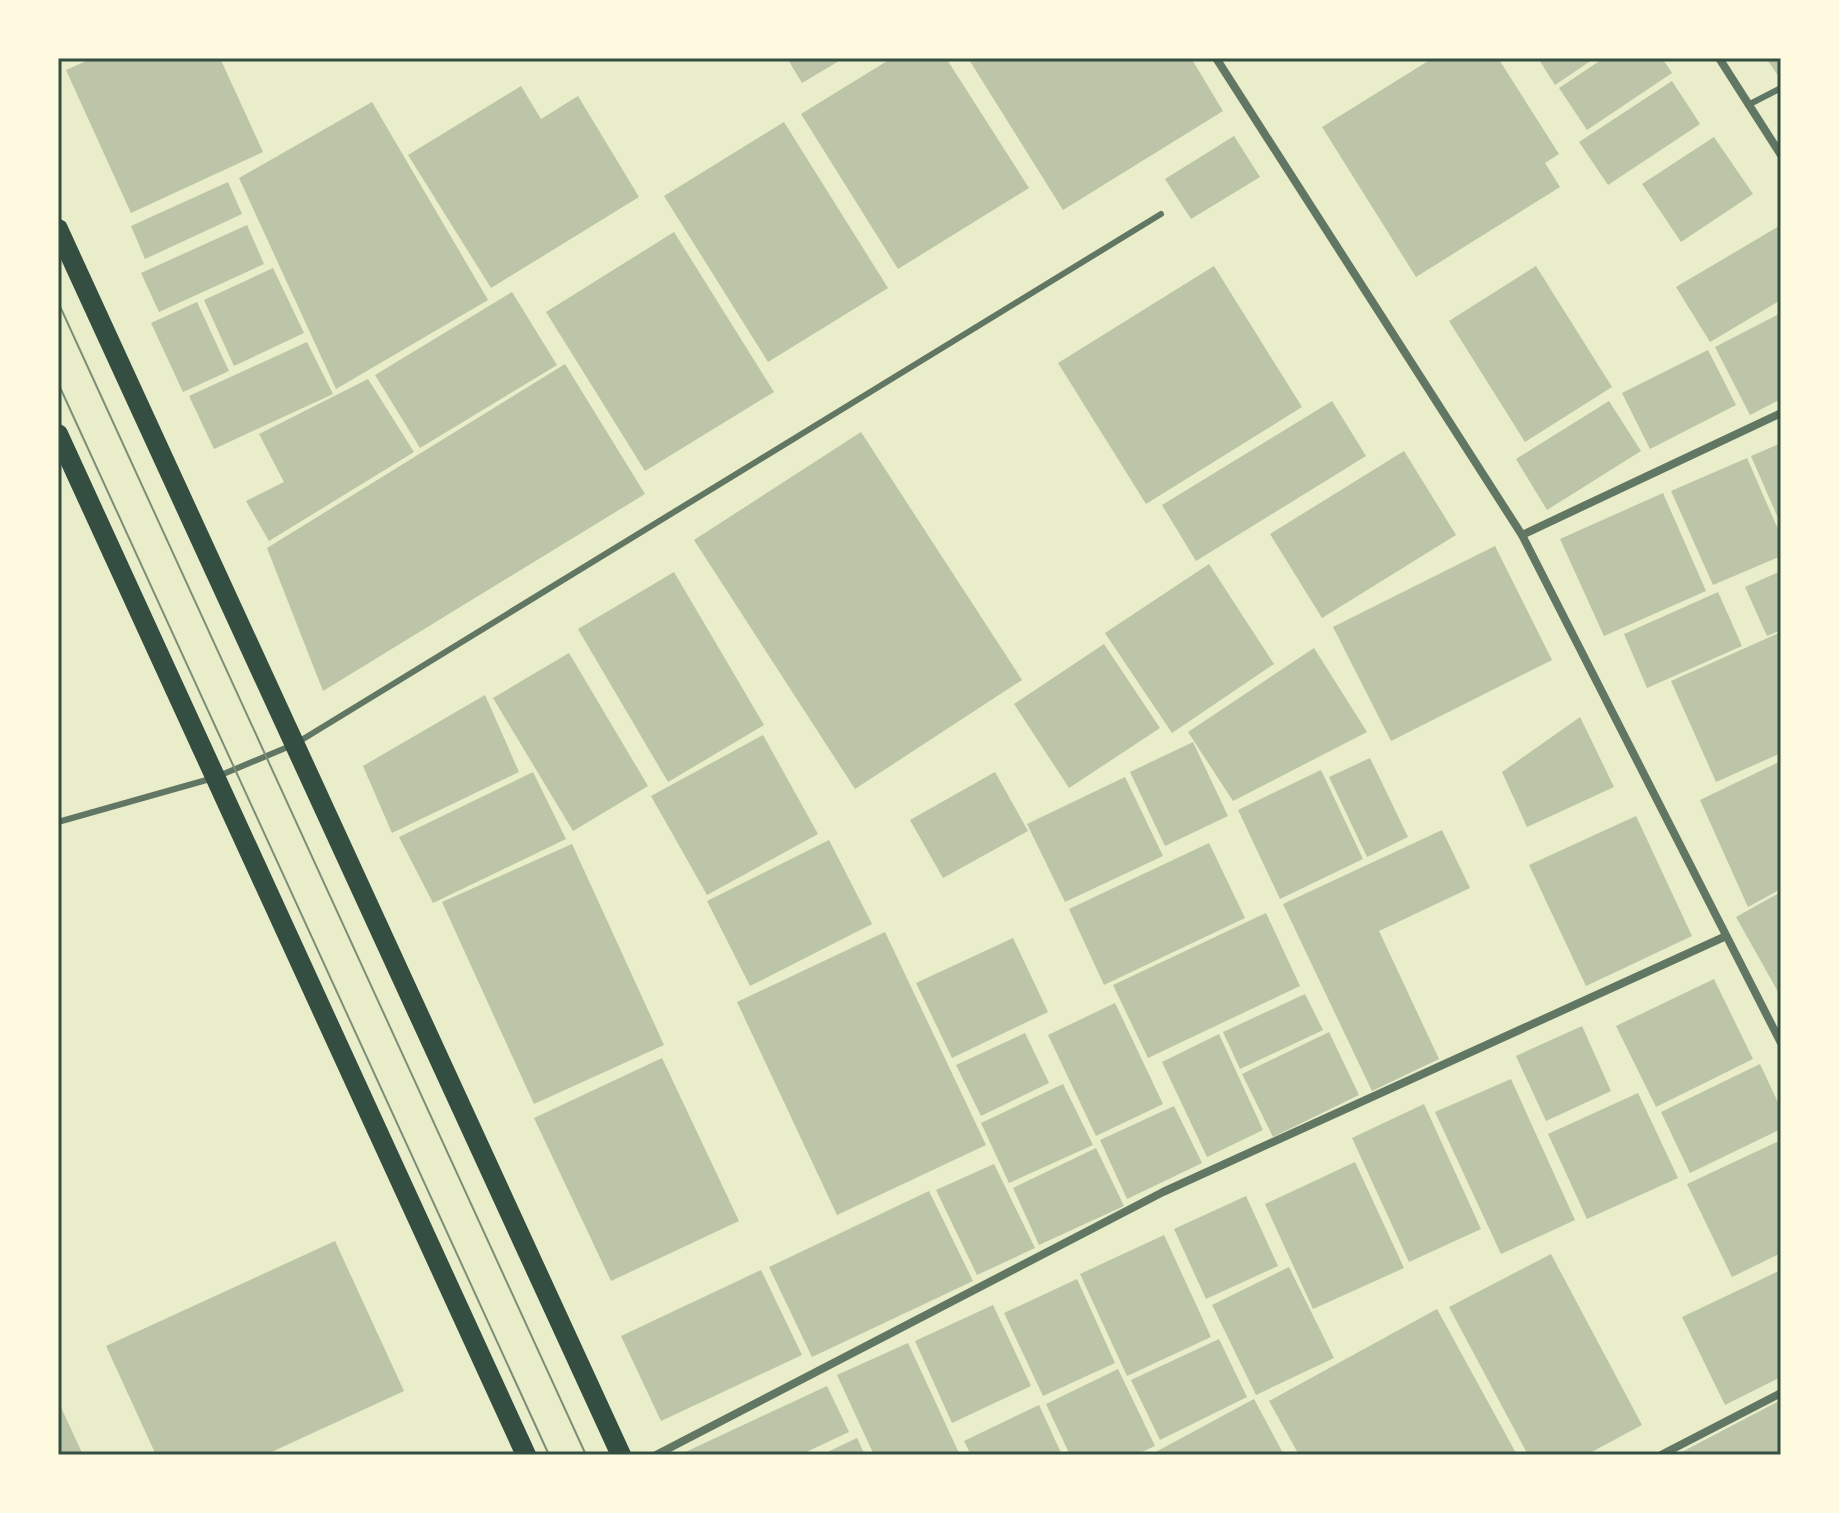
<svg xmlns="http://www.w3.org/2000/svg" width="1839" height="1513" font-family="Helvetica,sans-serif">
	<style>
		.building { fill: #bcc5a7 }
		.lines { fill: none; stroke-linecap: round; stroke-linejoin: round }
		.service { stroke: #617663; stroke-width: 6 }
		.minor { stroke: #617663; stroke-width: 8 }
		.primary { stroke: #344e41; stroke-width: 20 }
		.tram { stroke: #7c8e77; stroke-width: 2 }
		.neatline { fill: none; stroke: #344e41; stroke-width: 3 }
	</style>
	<rect width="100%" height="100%" fill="#e9edc9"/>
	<g class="building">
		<polygon points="93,58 220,58 263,152 131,213 66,70"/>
		<polygon points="787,58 844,58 802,83"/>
		<polygon points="892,58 946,58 1029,188 898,269 801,114"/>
		<polygon points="968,58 1191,58 1223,111 1063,210"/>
		<polygon points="1433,58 1498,58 1559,154 1545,163 1560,187 1416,277 1322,127"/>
		<polygon points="1538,58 1595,58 1555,85"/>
		<polygon points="1604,58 1662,58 1672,73 1587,130 1559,88"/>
		<polygon points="1766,58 1781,58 1781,80"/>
		<polygon points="1672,81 1700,124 1608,185 1579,142"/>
		<polygon points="521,86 541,119 578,96 639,197 491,288 408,155"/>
		<polygon points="372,102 488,300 336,389 239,178"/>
		<polygon points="784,122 888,288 768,362 664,196"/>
		<polygon points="1234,136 1260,177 1191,219 1165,179"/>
		<polygon points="1714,137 1753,194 1681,242 1642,184"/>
		<polygon points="228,182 242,214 145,259 131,226"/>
		<polygon points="247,225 264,264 159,312 141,273"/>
		<polygon points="1781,225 1781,300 1710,342 1676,287"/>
		<polygon points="674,232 774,392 645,471 546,312"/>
		<polygon points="1214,266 1302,407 1146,504 1058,363"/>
		<polygon points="1536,266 1612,387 1525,442 1449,321"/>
		<polygon points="273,268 304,333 234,366 204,300"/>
		<polygon points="512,292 557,365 420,448 375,375"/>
		<polygon points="197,302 229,371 183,392 151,323"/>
		<polygon points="1781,313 1781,399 1750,415 1715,347"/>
		<polygon points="307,342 333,394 214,449 189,396"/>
		<polygon points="1708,350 1736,405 1650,449 1622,393"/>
		<polygon points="565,364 645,494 323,691 267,548"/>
		<polygon points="368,379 414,452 269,541 246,501 284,482 259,434"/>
		<polygon points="1332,401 1366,456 1196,561 1162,505"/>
		<polygon points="1609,401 1641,451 1547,510 1516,459"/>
		<polygon points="861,432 1022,680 855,789 694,540"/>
		<polygon points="1781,443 1781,525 1751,456"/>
		<polygon points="1404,451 1456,535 1322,618 1270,534"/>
		<polygon points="1747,458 1781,536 1781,556 1713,585 1671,491"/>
		<polygon points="1663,493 1706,591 1604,636 1560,539"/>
		<polygon points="1495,546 1552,660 1391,741 1333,627"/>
		<polygon points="1209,564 1274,664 1172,733 1105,633"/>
		<polygon points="1781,571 1781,630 1767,636 1745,587"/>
		<polygon points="674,572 764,725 668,782 578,629"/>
		<polygon points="1718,592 1742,646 1647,688 1624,634"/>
		<polygon points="1781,632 1781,753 1716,782 1671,681"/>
		<polygon points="1104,644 1160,728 1069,788 1014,704"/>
		<polygon points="1314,648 1367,732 1233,801 1188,732"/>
		<polygon points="569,653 648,786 573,831 493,698"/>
		<polygon points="485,695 519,772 392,833 363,766"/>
		<polygon points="1580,717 1614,787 1527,827 1502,772"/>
		<polygon points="763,735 818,834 707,895 651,796"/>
		<polygon points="1193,742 1228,816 1165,846 1130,772"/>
		<polygon points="1370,758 1408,837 1367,857 1329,777"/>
		<polygon points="1781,761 1781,889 1748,907 1700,800"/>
		<polygon points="1321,770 1363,859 1280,899 1238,810"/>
		<polygon points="533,772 566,839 433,903 399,837"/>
		<polygon points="995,772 1028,831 943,878 910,820"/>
		<polygon points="1125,777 1163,856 1065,902 1027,824"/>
		<polygon points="1636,816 1692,936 1586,986 1529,865"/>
		<polygon points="1442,830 1470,888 1379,931 1439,1059 1372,1091 1283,904"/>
		<polygon points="829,840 872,924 750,986 707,901"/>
		<polygon points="1209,843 1245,918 1104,985 1069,909"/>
		<polygon points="572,844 664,1045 534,1104 442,902"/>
		<polygon points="1781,892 1781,997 1736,917"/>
		<polygon points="1266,913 1300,986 1148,1058 1113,985"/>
		<polygon points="885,932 986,1145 837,1215 737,1002"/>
		<polygon points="1013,938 1048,1012 952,1058 916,983"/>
		<polygon points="1714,979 1753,1059 1656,1107 1616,1026"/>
		<polygon points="1305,994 1323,1030 1240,1069 1223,1032"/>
		<polygon points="1115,1003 1163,1104 1096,1136 1048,1035"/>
		<polygon points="1582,1026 1611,1091 1546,1121 1516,1056"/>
		<polygon points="1329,1032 1359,1095 1273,1137 1242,1074"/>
		<polygon points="1025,1033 1049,1083 981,1116 956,1065"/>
		<polygon points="1219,1034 1263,1130 1207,1157 1162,1062"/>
		<polygon points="662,1058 739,1221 611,1281 534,1118"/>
		<polygon points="1760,1064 1781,1109 1781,1129 1690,1173 1661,1112"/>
		<polygon points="1511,1079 1575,1220 1501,1254 1435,1112"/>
		<polygon points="1063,1084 1093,1145 1009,1183 981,1123"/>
		<polygon points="1638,1093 1678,1178 1587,1219 1548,1134"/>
		<polygon points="1424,1104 1481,1229 1409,1262 1352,1138"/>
		<polygon points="1174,1106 1202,1163 1127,1199 1100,1140"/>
		<polygon points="1781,1140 1781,1253 1732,1277 1687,1184"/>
		<polygon points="1096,1148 1124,1206 1039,1245 1013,1188"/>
		<polygon points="1355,1162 1404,1268 1313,1309 1265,1204"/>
		<polygon points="994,1164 1035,1248 977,1275 936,1190"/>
		<polygon points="929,1191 973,1281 812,1357 769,1267"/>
		<polygon points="1246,1196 1278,1266 1206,1299 1174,1229"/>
		<polygon points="1164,1235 1211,1337 1127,1376 1080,1274"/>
		<polygon points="335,1241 404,1391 265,1455 156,1455 106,1346"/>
		<polygon points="1551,1254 1642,1425 1586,1455 1528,1455 1449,1307"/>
		<polygon points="1289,1267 1334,1358 1256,1395 1212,1305"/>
		<polygon points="761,1270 802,1355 661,1421 621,1336"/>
		<polygon points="1781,1270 1781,1377 1725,1405 1682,1317"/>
		<polygon points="1077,1279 1115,1363 1043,1396 1004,1313"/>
		<polygon points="993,1305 1031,1386 952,1423 915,1341"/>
		<polygon points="1437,1309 1517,1455 1299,1455 1269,1401"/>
		<polygon points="1219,1339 1247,1397 1160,1440 1131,1380"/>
		<polygon points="908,1343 959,1453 955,1455 874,1455 837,1375"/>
		<polygon points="1118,1369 1155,1446 1135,1455 1070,1455 1046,1404"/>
		<polygon points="827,1386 849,1432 800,1455 679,1455"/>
		<polygon points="1254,1399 1284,1455 1150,1455"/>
		<polygon points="1781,1400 1781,1455 1676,1455"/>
		<polygon points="58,1401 83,1455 58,1455"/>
		<polygon points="1039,1405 1062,1455 971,1455 964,1441"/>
		<polygon points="857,1438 865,1455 821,1455"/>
	</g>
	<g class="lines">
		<g class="service">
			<polyline points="1748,105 1781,88"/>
			<polyline points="221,775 295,744 1161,214"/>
			<polyline points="58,822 210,779"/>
		</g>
		<g class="minor">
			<polyline points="1216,58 1522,535 1781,1043"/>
			<polyline points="1719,58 1781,155"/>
			<polyline points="1522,535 1781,413"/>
			<polyline points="656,1455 1163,1192 1724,937"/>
			<polyline points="1661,1455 1781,1393"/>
		</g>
		<g class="primary">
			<polyline points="58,229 621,1455"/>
			<polyline points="58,434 526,1455"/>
		</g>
		<g class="tram">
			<polyline points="58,302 586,1455"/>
			<polyline points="58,383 549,1455"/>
		</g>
	</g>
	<rect width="1839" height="1513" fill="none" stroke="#fefae0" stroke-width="120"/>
	<rect x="60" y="60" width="1719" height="1393" class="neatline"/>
</svg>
